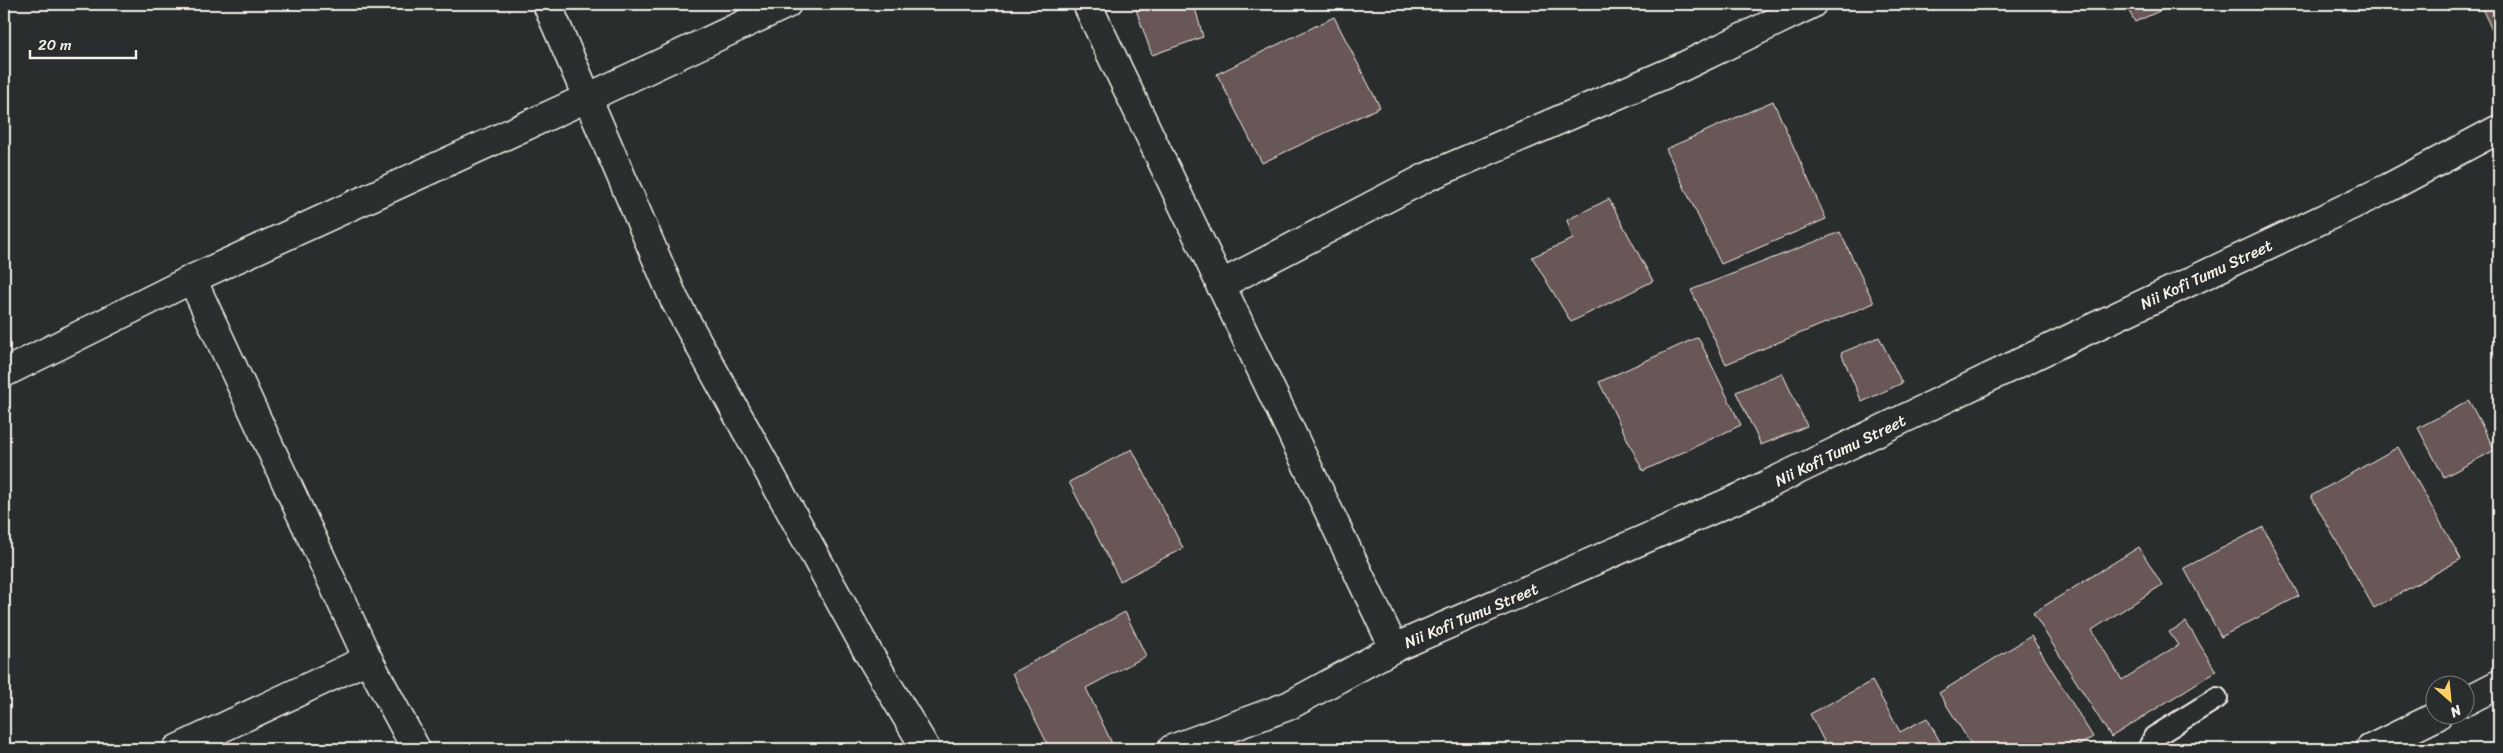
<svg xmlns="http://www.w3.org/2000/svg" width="2503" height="753" font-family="Sriracha,sans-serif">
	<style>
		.building { fill: #695756; stroke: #f4f1e8 }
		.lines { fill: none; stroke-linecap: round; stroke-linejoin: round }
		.service-casing { stroke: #f4f1e8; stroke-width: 24 }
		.minor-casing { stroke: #f4f1e8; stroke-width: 31 }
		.secondary-casing { stroke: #f4f1e8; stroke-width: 31 }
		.service { stroke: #2a2d2e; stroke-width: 20 }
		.minor { stroke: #2a2d2e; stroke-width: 28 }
		.secondary { stroke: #2a2d2e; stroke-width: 28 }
		.labels { text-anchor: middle; stroke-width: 4; stroke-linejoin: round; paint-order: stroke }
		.street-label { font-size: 16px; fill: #f4f1e8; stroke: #2a2d2e }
	</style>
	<rect width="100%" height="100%" fill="#2a2d2e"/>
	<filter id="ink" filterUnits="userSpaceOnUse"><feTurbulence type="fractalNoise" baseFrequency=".02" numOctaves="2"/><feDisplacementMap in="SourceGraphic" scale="10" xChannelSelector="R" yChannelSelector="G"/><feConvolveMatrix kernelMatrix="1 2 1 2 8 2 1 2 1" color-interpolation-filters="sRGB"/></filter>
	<g filter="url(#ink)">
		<g class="building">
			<polygon points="1134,4 1194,4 1203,37 1152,55"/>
			<polygon points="2125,4 2175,4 2135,22"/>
			<polygon points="2480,4 2499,4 2499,40 2497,41"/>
			<polygon points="1334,17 1380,107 1262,163 1217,74"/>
			<polygon points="1773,101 1826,219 1721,264 1666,149"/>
			<polygon points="1609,199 1653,281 1571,322 1532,257 1573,239 1567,220"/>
			<polygon points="1840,232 1874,303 1726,364 1691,290"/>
			<polygon points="1698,337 1741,425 1643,471 1599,382"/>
			<polygon points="1879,337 1902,383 1862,402 1841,353"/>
			<polygon points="1782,373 1807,426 1761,445 1736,392"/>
			<polygon points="2469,401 2495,450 2444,477 2418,428"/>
			<polygon points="2398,447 2461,559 2374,608 2311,496"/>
			<polygon points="1132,449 1183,548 1120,581 1069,482"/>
			<polygon points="2263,527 2299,596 2221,637 2184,568"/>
			<polygon points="2139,547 2162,585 2092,630 2122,680 2178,645 2169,632 2186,622 2216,671 2111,737 2033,613"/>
			<polygon points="1125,612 1146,656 1086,688 1114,748 1050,749 1012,673"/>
			<polygon points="2031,636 2093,737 2073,749 1974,749 1939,693"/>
			<polygon points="1872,681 1900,732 1927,718 1944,749 1828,749 1810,714"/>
		</g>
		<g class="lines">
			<defs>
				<polyline id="service" points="2148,749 2154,737 2217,698"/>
				<g id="minor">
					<polyline points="547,4 674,299 869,654 926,749"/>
					<polyline points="1087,4 1394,648"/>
					<polyline points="192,279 368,659 416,749"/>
					<polyline points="1220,285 1427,177 1682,67 1812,4"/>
					<polyline points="4,373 192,279 589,97 787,4"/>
					<polyline points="177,749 368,659"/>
					<polyline points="1172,749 1288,706 1394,648 1748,494 2069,339 2388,188 2499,129"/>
				</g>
				<g id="secondary">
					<polyline points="2466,701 2499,684"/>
					<polyline points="2370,749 2437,716"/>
				</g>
			</defs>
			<use href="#service" class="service-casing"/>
			<use href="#minor" class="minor-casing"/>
			<use href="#secondary" class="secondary-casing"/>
			<use href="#service" class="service"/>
			<use href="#minor" class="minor"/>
			<use href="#secondary" class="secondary"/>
		</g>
	</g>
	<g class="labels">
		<g class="street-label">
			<text transform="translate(2206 274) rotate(-25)" y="6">Nii Kofi Tumu Street</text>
			<text transform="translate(1840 450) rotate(-26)" y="6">Nii Kofi Tumu Street</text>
			<text transform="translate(1471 615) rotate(-23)" y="6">Nii Kofi Tumu Street</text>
		</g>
	</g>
	<rect width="2503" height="753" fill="none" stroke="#2a2d2e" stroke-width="20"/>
	<rect x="10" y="10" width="2483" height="733" fill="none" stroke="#f4f1e8" stroke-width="2" filter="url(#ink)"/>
	<g transform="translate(2450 700) rotate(153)"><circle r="24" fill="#2a2d2e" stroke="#7b7b78"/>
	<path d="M0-4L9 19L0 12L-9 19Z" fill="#ffd166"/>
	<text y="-8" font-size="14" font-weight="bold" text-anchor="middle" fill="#f4f1e8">N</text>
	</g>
	<path d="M30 50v8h106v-8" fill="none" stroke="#f4f1e8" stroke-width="2.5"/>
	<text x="38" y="50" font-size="15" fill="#f4f1e8" stroke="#2a2d2e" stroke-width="4" paint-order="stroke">20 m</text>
</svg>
